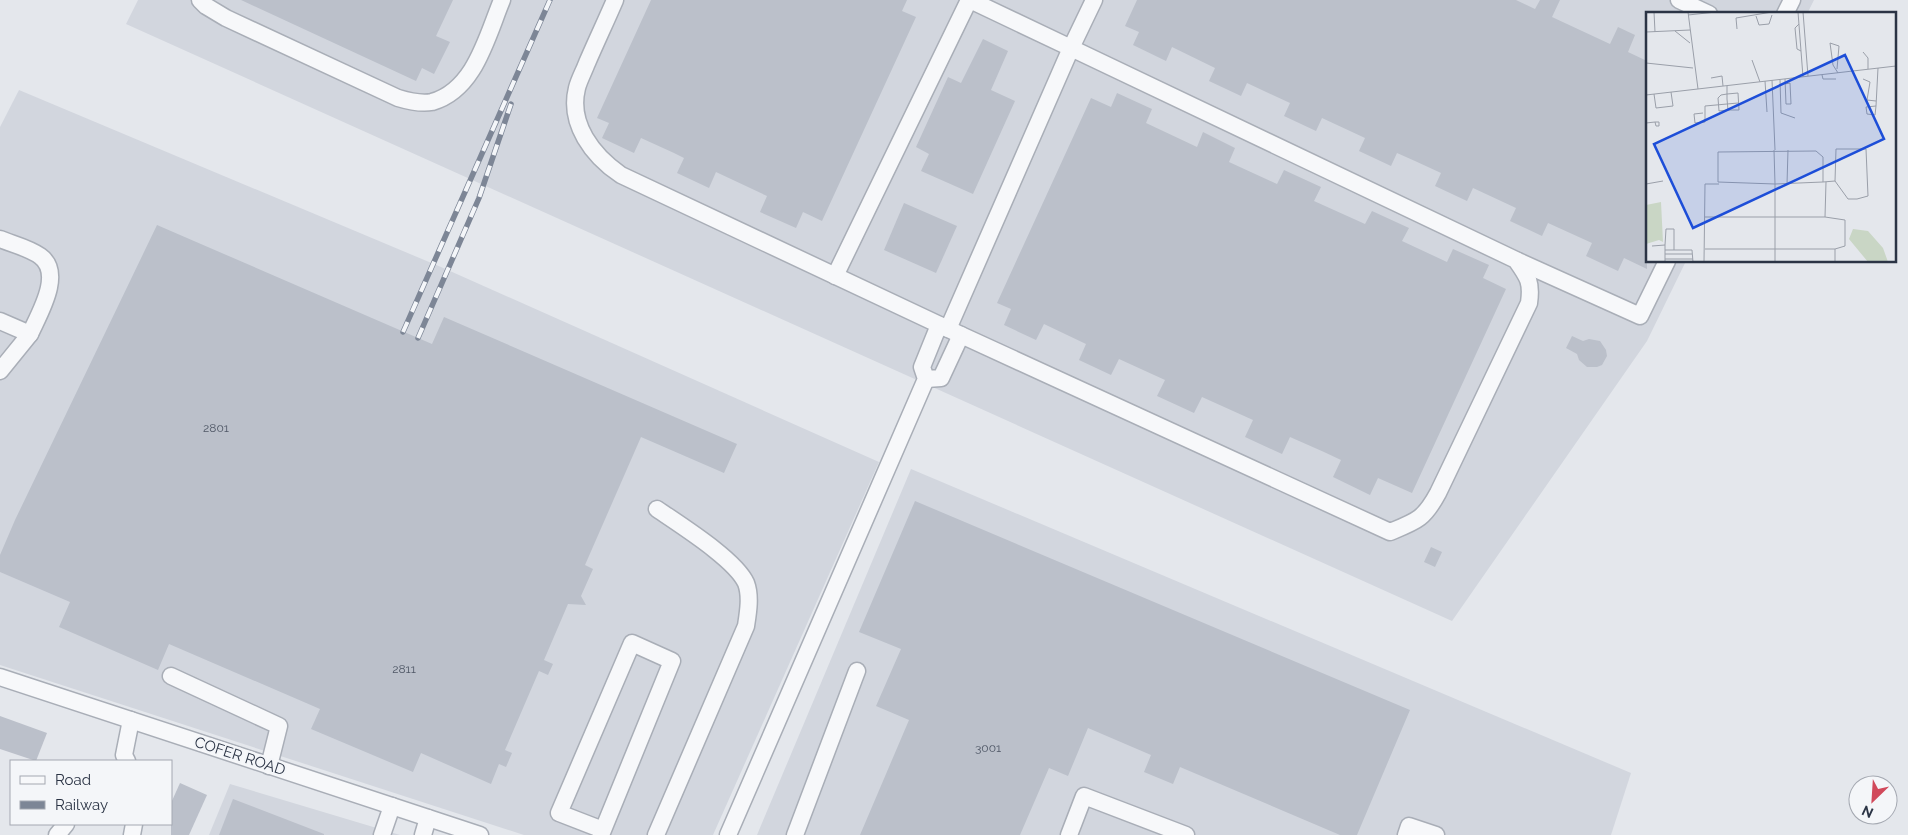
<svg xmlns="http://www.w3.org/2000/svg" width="1908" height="835" font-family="Raleway,sans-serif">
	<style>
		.built { fill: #d2d6de }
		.building { fill: #bbc0ca }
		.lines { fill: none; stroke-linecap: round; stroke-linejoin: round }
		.minor-casing { stroke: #a9aeb7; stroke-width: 19 }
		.minor { stroke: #f7f8fa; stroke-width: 16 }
		.rail-casing { stroke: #7d8696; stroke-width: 5.5 }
		.rail { stroke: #f4f6f9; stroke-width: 4; stroke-dasharray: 11; stroke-linecap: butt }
		.labels { text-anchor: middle; stroke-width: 4.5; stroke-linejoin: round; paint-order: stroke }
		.number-label { font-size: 12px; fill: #4f5766 }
		.street-label { font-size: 15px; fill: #2b3445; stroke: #f4f6f9 }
		.inset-road { fill: none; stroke: #9a9fa9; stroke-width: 1 }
		.view { fill: #1d4ed8; fill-opacity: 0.15; stroke: #1d4ed8; stroke-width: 2.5 }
		.inset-edge { fill: none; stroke: #2b3445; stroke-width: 2.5 }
	</style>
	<rect width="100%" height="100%" fill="#e4e7ec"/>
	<g class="built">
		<polygon points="138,0 1814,0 1807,14 1647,14 1647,261 1686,261 1647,341 1452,621 126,24"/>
		<polygon points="19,90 441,267 879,462 713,835 524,835 0,665 0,127"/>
		<polygon points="911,469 1631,773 1611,835 757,835"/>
		<polygon points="230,784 400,835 209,835"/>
	</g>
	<g class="building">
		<polygon points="241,0 453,0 436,36 450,42 434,74 422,68 416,81"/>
		<polygon points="651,0 907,0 902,11 916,17 822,221 803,212 796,228 760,212 767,196 748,187 716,172 709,188 677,173 684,158 674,153 641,138 634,153 602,138 609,123 597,118"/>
		<polygon points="1137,0 1516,0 1535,9 1540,0 1560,0 1552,17 1610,44 1618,27 1635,35 1628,52 1647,61 1647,269 1624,258 1618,271 1586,256 1592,243 1548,223 1542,236 1510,221 1516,208 1473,188 1467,201 1435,186 1441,173 1415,161 1397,153 1391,166 1359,151 1365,138 1322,118 1316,131 1284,116 1290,103 1247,83 1241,96 1209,81 1215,68 1172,47 1166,61 1133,45 1139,32 1125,26"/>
		<polygon points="983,39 1008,51 991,90 1015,101 973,194 921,171 929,154 916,147 948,77 961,83"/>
		<polygon points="1117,93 1152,109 1146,123 1197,147 1203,132 1235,148 1229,162 1277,184 1284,170 1321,187 1314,201 1365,224 1372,211 1409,228 1402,241 1447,262 1453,249 1489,265 1483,278 1506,289 1412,493 1378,478 1370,495 1333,477 1341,460 1324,452 1290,437 1282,454 1245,437 1253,420 1202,397 1194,413 1157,396 1165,380 1119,359 1111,375 1079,360 1086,344 1044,324 1036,340 1004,325 1011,309 997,303 1091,98 1111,107"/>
		<polygon points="904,203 957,226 936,273 884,250"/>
		<polygon points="157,225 432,344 444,317 737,444 724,473 641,437 585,565 593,569 581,596 586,605 568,604 544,660 553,664 548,675 539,671 505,750 512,753 506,767 499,764 491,784 421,753 413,772 311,729 320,709 169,644 158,670 59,627 70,602 0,572 0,555 15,520"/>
		<polygon points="1572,336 1583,341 1589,339 1600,341 1606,350 1607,356 1602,365 1597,367 1587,367 1579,360 1577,354 1566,348"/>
		<polygon points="915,501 1410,710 1357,835 1340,835 1180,767 1173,784 1144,772 1151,755 1088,728 1068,776 1049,768 1020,835 860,835 909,720 876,706 901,649 859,632"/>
		<polygon points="1431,547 1442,552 1435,567 1424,562"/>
		<polygon points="0,716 47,733 36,761 0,749"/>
		<polygon points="180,783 207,795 189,835 171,835 171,803"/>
		<polygon points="233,799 324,834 324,835 219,835"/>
	</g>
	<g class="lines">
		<defs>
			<g id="minor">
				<path d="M 200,0 L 206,6 L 226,18 L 398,98 C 408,101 421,104 432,102 C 475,90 487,36 502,0"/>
				<path d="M 615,0 C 606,21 596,42 587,63 C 584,71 579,80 577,88 C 568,124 593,156 621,175 L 961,335 L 1390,532 C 1417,521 1424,519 1438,493 L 1529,303 C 1532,282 1528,277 1516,260 L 1071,48 L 1094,0"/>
				<polyline points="1679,0 1709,14"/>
				<polyline points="1785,14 1792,0"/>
				<path d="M 0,239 C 12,244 29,248 40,256 C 64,273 39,314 30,334 L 0,321"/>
				<polyline points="1518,261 1640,316 1667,261"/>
				<polyline points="835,276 969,0"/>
				<polyline points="948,329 1071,48 970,0"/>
				<polyline points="0,371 30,334"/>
				<polyline points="926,379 941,378 961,335"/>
				<polyline points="171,676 279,726 269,766"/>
				<polyline points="0,677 480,835"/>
				<polyline points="127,761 124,755 131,720"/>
				<polyline points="57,835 66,824"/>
				<polyline points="132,835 134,824"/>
				<polyline points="382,835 392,806"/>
				<polyline points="423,835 428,818"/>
				<polyline points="601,835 672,661 632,643 559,813 603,830"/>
				<path d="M 656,835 L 746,626 C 748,613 751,596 746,583 C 735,559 680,525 657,509"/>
				<polyline points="728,835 926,379 922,367 939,325"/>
				<polyline points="795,835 857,671"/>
				<polyline points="1069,835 1084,796 1186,835"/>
				<polyline points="1406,835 1409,826 1436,835"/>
			</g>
		</defs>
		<use href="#minor" class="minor-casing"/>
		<use href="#minor" class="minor"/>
		<defs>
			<g id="rail">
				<polyline points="403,332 550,0"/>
				<polyline points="418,338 479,198 511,104"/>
			</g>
		</defs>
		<use href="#rail" class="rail-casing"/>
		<use href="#rail" class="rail"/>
	</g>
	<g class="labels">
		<g class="number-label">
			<text x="216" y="432">2801</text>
			<text x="404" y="673">2811</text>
			<text x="988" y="752">3001</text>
		</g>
		<g class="street-label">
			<text transform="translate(240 756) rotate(18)" y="5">COFER ROAD</text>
		</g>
	</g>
	<g transform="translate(1646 12)">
		<rect width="250" height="250" fill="#e4e7ec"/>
		<path d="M 15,190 L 17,230 L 13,228 L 0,232 L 0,193 ZM 207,217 L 222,219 L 237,236 L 242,250 L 222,250 L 203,227 Z" fill="#c9d6c5"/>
		<path class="inset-road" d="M 8,0 L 9,20M 42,0 L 52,77M 152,0 L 157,65M 157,0 L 162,64M 42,3 L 70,0M 110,4 L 113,13 L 123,12 L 126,3M 153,12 L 149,16 L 151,37 L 155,39M 91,17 L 90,6 L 126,0M 29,19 L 44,31M 0,20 L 44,18M 217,40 L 222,46 L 222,57M 106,48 L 114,70M 0,51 L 47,56M 191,57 L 193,34 L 184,31 L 187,53 L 192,61M 176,63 L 177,67 L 190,67M 65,66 L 76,64 L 77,74M 139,67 L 140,92 L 145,92 L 144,71 L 139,72M 217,67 L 224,70 L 221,88 L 230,89M 126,68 L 129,138M 134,68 L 135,101 L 149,106M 119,69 L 121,100M 81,74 L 81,87 L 82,98 L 93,98 L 92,81 L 81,82 L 75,83 L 72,86 L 73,99 L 82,98M 8,82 L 10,96 L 27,94 L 25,80M 0,83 L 250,54M 230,94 L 229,103 L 221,102 L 220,95 L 230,94 L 232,56M 57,101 L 48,102 L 49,111 L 59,110 L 59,94 L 92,91M 0,111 L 9,110 L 13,110 L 13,114 L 10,114 L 9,110M 128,138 L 129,172 L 177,170M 180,170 L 179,205 L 199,208 L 199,234 L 189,237 L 189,250M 0,172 L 17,169M 141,172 L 142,138M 59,205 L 179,205M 19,233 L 20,217 L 28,217 L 28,238M 6,234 L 19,233 L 19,250M 59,237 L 189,237M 19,238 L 46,238 L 47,250M 19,242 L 46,242M 19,247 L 47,247M 58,250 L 59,172 L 73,172M 129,250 L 129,172 L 72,170 L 72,140 L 170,139 L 177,145 L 177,170 L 189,169 L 202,187 L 211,187 L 222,184 L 220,137 L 190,137 L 189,169"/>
		<path class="view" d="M 199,43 L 238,127 L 47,216 L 8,132 Z"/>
		<rect width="250" height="250" class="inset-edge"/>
	</g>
	<rect x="10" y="760" width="162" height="65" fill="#f4f6f9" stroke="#a4a8b1"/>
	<rect x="20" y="776" width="25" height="8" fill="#f7f8fa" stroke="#a4a8b1"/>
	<text x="55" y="785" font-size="15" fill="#2b3445">Road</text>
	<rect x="20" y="801" width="25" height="8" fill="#7d8696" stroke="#a4a8b1"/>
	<text x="55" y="810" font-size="15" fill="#2b3445">Railway</text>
	<g transform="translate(1873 800) rotate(205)"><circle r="24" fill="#f4f6f9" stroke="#a4a8b1"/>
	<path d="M0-4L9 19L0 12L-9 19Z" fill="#d1495b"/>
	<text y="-8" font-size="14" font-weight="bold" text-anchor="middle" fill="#2b3445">N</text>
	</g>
</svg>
